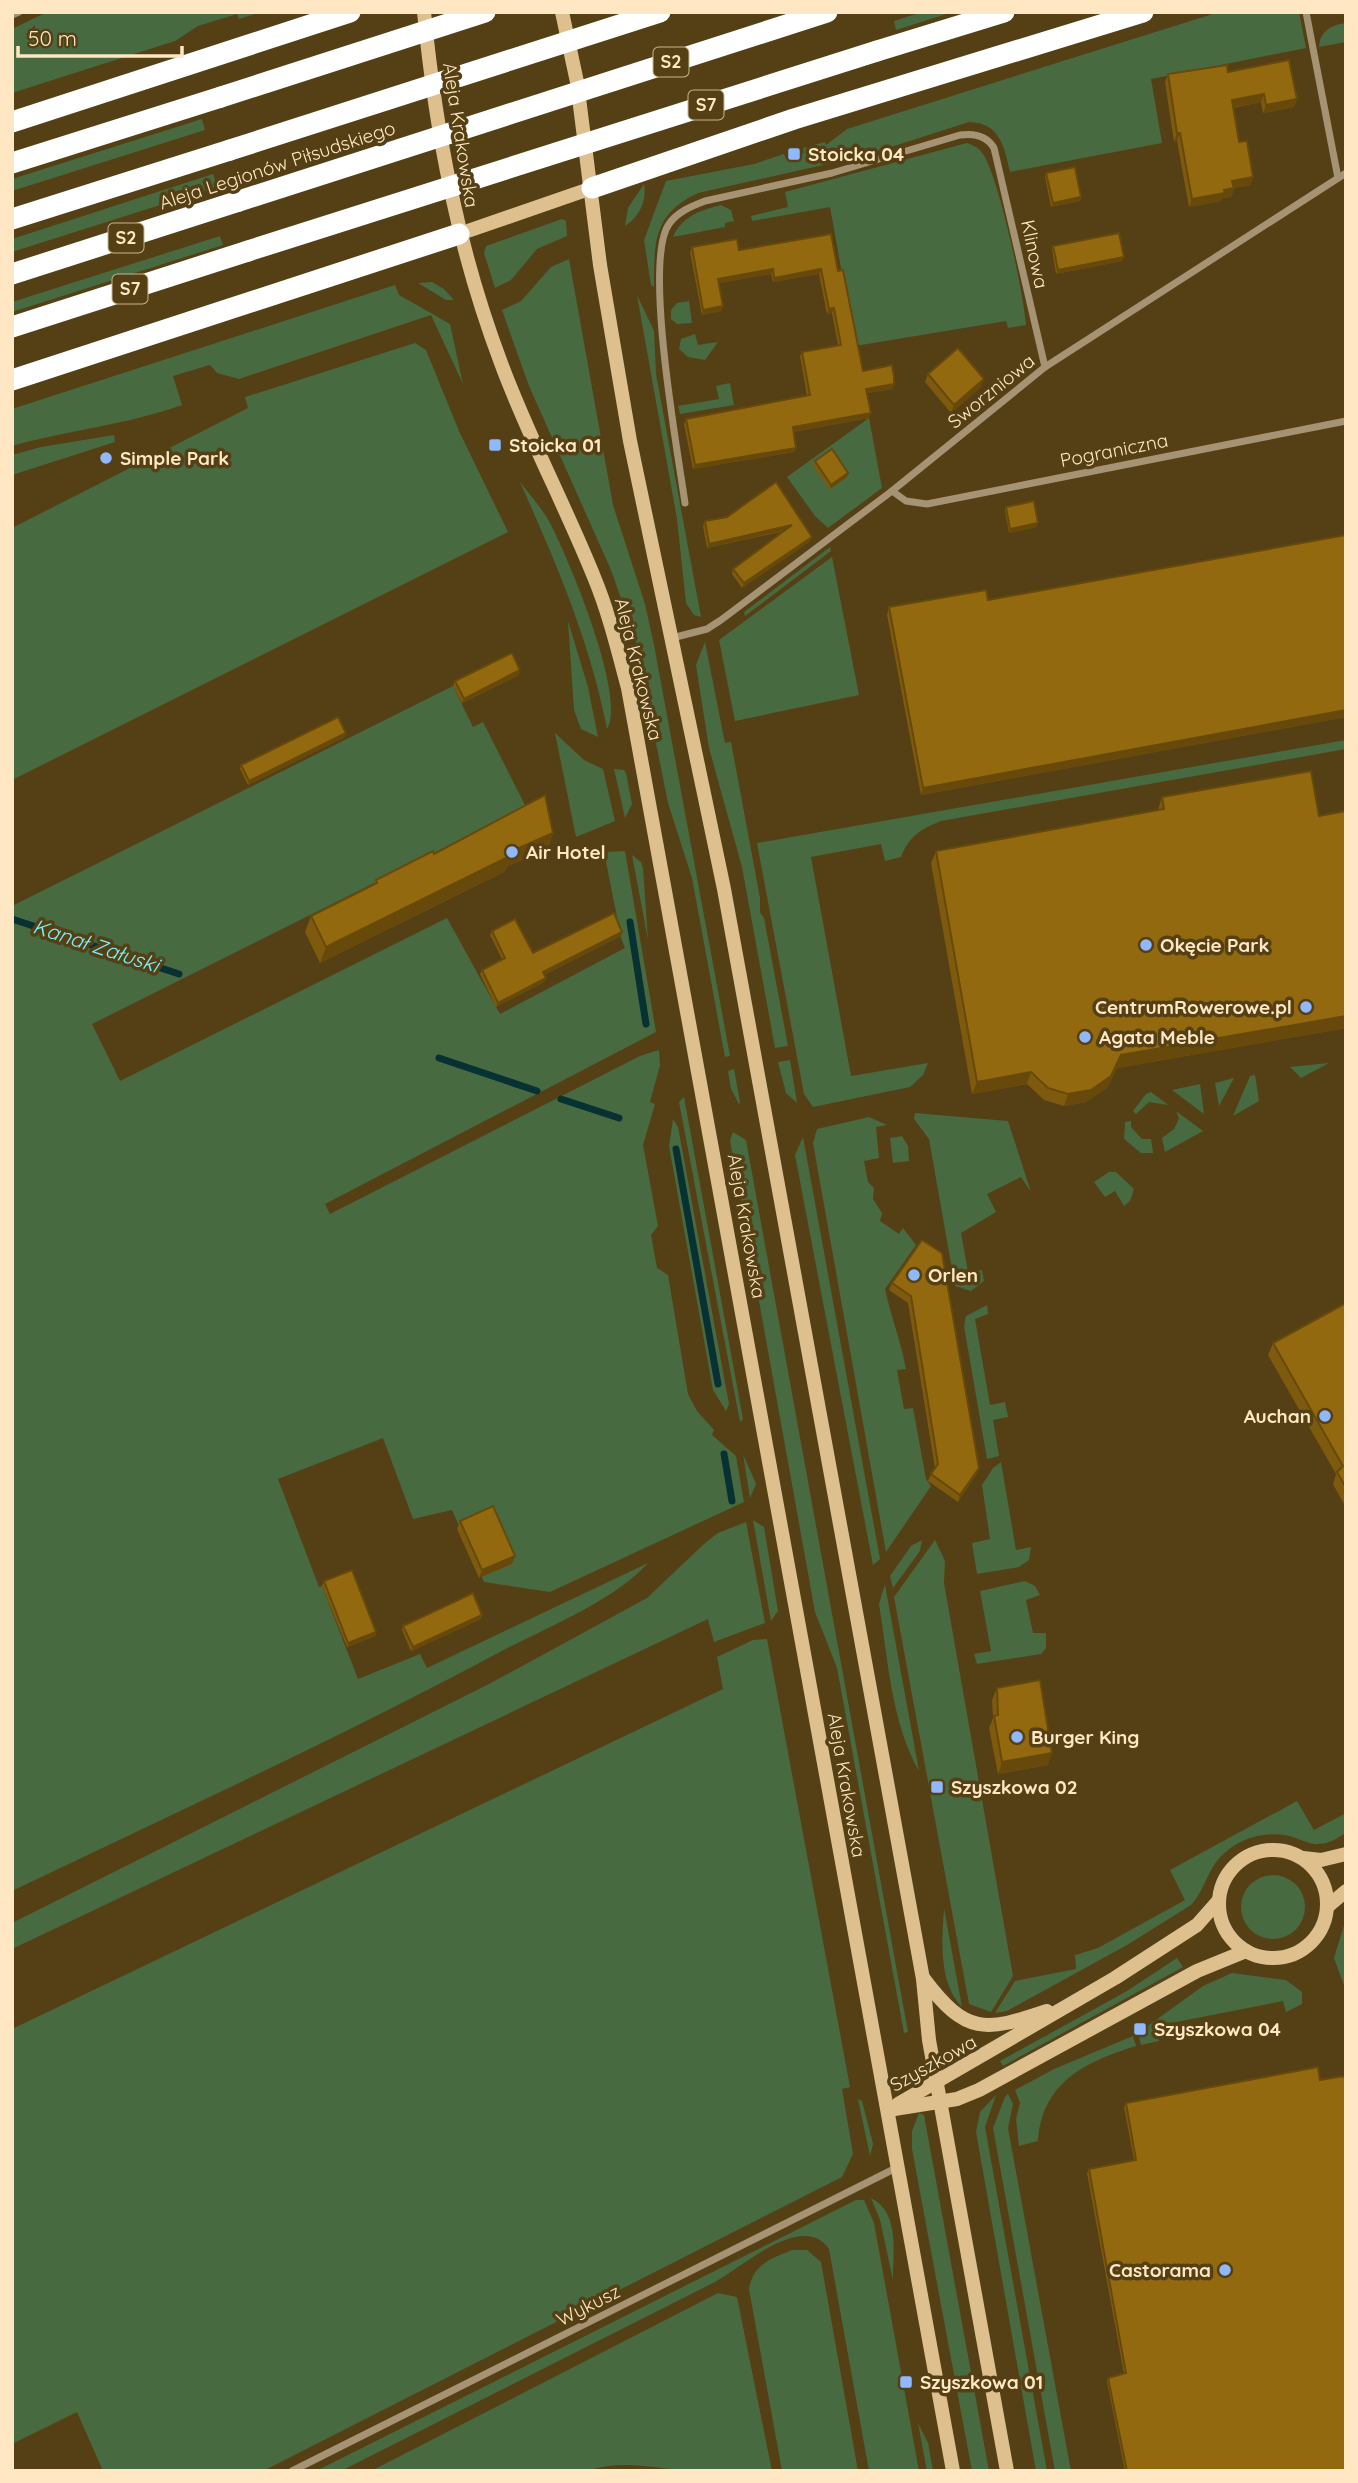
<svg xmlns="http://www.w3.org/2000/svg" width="1358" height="2483" font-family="Quicksand,sans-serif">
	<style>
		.green { fill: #486a41 }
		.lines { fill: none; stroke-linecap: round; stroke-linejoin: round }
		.stream { stroke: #083133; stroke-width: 7 }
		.street { stroke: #a69374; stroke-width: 7 }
		.secondary { stroke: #dec08e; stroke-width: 14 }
		.highway { stroke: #fff; stroke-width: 21 }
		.highway-bridge { stroke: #fff; stroke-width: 21 }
		.wall { fill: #7e5a0e }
		.shaded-wall { fill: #674a0b }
		.building { fill: #936910; stroke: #674a0b; stroke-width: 2 }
		.poi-dot { fill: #8fb8fd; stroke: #553f14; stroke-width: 2.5 }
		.labels { text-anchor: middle; stroke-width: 7; stroke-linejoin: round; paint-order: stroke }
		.shield { fill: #553f14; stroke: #cbb58e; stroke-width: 2 }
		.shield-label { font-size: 18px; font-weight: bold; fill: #fee7c2 }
		.street-label { font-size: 19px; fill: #fee7c2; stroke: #553f14 }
		.poi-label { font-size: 19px; font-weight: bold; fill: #fee7c2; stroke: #553f14; text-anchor: start }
		.water-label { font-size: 21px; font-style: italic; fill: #76f2f9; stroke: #553f14 }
	</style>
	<rect width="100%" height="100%" fill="#553f14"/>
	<g class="green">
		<polygon points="47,12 262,12 239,19 237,14 198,26 175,41 12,93 12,29"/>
		<polygon points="922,12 953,12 896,30 894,21"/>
		<path d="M 1219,12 L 1299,12 L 1306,48 L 1151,79 L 1162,143 L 1010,172 C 1004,146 1000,123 969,122 L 863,156 L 698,193 C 653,214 654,243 654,287 L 651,285 L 644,240 L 666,181 L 754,164 L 784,154 L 786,159 L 804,153 L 803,148 L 825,142 L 826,145 L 847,129 Z"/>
		<path d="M 1346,23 L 1346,42 L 1319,47 C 1320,31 1331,25 1346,23 Z"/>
		<polygon points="202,119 205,130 12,191 12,179"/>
		<path d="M 967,143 C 972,145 977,147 981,151 C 998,171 1024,296 1026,325 L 1008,328 L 1006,321 L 855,346 L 830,207 L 752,221 L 751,216 L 788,207 L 785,192 Z"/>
		<polygon points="213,174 217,187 12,252 12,239"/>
		<path d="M 644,184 C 647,201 639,217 625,226 L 628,208 Z"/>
		<path d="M 721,205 L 731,210 L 734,221 L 725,223 L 725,227 L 673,237 C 682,216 701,210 721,205 Z"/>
		<polygon points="562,219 566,221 567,236 537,249 511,280 495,288 484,253 486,246"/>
		<polygon points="220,236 223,245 12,312 12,302"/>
		<polygon points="569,259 613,505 645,604 654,645 730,1056 725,1057 692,878 668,803 635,638 611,570 529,386 502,310 521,301 551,267"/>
		<polygon points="432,282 444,289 454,300 446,300 418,283"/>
		<path d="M 395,285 L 399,295 L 450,324 L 463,384 L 431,315 L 239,379 L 217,373 L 210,365 L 173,376 L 182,405 C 127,425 68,430 12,446 L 12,409 Z"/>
		<polygon points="637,295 654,331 656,374 701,617 694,615 686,603 677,519"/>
		<polygon points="689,301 692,323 677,324 671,319 671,310 677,303"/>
		<polygon points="695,334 698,345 718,342 705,360 688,357 679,349 681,339"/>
		<polygon points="415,343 426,350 459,431 508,532 12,780 12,528 248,408 245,397"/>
		<polygon points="730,383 734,405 680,414 678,406 719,399 716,386"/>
		<polygon points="869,418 882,488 828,528 815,516 787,477"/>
		<polygon points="114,435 115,442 12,475 12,455 41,447"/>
		<path d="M 520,482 C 530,495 541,507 549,521 C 567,555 627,696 607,729 C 590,641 556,563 520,482 Z"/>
		<polygon points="830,547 831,551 745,616 744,612"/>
		<polygon points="832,557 859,695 735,721 719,640"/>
		<polygon points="568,621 588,687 598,737 581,729 574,710"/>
		<polygon points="705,642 725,743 731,742 760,898 760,912 764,918 788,1046 775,1048 742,867 709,748 696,665"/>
		<path d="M 453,686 L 473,727 L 483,722 L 526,807 L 92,1024 L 120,1081 L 447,918 L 500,1014 L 625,948 L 614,920 L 617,917 L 604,852 L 625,851 L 656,1032 L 325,1204 L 330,1214 L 640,1056 L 659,1050 L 660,1065 L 650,1102 L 655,1104 L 643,1145 L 658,1226 L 651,1235 L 657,1268 L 668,1275 L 688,1394 L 697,1411 L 714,1430 L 712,1435 L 736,1456 L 744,1502 L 550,1592 L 484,1582 L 452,1510 L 413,1519 L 383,1438 L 278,1479 L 319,1587 L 322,1586 L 358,1679 L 420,1654 L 427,1668 L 648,1563 C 613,1602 545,1628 498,1653 C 339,1738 175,1813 12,1891 L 12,906 Z"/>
		<polygon points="555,733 584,760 603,769 615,821 576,837"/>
		<path d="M 1346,740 L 1346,749 L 941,821 C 921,829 909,836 901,857 L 885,861 L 881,844 L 811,857 L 851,1076 L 928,1063 L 923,1075 L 910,1087 L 813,1107 L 804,1094 L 757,843 Z"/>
		<polygon points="614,769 624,770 626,773 632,804 625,818"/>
		<polygon points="632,855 641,862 643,868 648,940"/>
		<polygon points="790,1060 797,1103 786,1093 778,1062"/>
		<polygon points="1329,1063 1301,1078 1290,1067"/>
		<polygon points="734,1069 740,1102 739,1104 731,1089 728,1071"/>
		<polygon points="1255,1075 1259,1101 1233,1116 1250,1076"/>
		<polygon points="1234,1078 1219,1106 1215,1083"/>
		<polygon points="1200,1084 1204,1114 1172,1090"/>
		<polygon points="1151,1092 1168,1105 1149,1102 1136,1114 1133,1111 1146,1094"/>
		<polygon points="684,1097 743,1419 740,1422 679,1102"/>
		<polygon points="1176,1111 1203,1131 1165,1152 1162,1138 1174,1129 1179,1119"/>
		<polygon points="915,1113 1008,1121 1031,1192 1021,1177 987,1194 996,1212 961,1233 968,1272 982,1270 984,1281 971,1291 955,1286 929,1139 914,1119"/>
		<path d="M 869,1117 L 887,1125 L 876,1127 L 879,1158 L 864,1161 L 868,1182 L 874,1188 L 873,1199 L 882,1213 L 880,1221 L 899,1234 L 903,1228 L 916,1245 L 885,1289 C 891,1317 901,1341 906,1369 L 897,1370 L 904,1409 L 913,1408 L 926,1479 L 931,1486 L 886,1552 L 813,1143 L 817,1129 Z"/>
		<polygon points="673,1119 678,1127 729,1404 726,1411 713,1390 669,1146"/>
		<polygon points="1131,1121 1131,1127 1142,1139 1151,1139 1153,1153 1141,1153 1124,1139 1125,1122"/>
		<polygon points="733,1132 746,1140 908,2032 904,2033 837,1668 815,1612 730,1140"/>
		<polygon points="902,1136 908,1146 909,1161 893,1163 890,1138"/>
		<polygon points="803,1137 880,1559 873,1565 795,1155"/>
		<polygon points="1109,1172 1116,1172 1134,1189 1130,1201 1124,1206 1115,1191 1105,1197 1094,1182"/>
		<polygon points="987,1305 988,1314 975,1319 990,1405 1005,1402 1008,1417 993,1420 999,1456 987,1459 964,1326 966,1316"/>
		<polygon points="743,1454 756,1484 750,1498"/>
		<polygon points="1001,1462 1016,1550 1031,1547 1029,1560 1019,1567 977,1574 972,1543 990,1539 982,1485 993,1468"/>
		<polygon points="753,1520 764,1527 778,1611 771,1621"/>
		<polygon points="746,1522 765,1623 714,1642 708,1619 12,1949 12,1923 489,1684 647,1598 705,1543 718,1533"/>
		<polygon points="922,1540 920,1551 893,1588 890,1576 911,1546"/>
		<polygon points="935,1540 945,1561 944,1583 1013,1976 991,2012 969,2004 894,1597"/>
		<polygon points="1025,1581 1035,1586 1040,1595 1026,1600 1033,1633 1046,1633 1046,1648 1041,1654 977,1664 974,1654 991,1651 980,1591"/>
		<path d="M 885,1584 L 885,1585 L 919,1771 C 891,1722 888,1658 879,1604 Z"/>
		<polygon points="767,1639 850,2087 842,2089 853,2154 842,2177 263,2471 103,2471 77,2412 12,2444 12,2029 723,1689 717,1657 753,1640"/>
		<path d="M 1297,1801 L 1314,1830 L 1346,1813 L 1346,1833 C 1336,1839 1327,1845 1315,1844 C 1306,1843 1298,1838 1289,1836 C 1268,1831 1243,1837 1227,1851 C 1208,1865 1206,1889 1191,1905 L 1127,1945 L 1007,2011 L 995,2013 L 1015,1981 L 1076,1969 L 1075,1955 L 1098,1948 L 1185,1900 L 1170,1870 Z"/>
		<circle cx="1273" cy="1907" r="32"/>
		<path d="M 944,1908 L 962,2007 C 938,1982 942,1940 944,1908 Z"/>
		<polygon points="1346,1919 1346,1991 1334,1958"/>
		<polygon points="1177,1958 1183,1967 1003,2066 1000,2061 1127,1991"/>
		<polygon points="1232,1973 1286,1980 1302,1992 1302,2004 1286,2012 1283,2001 1156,2026 1159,2041 1141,2045 1138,2033 1203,1986"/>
		<path d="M 1133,2036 L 1136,2046 C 1084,2062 1042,2083 1038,2141 L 1019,2146 L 1016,2119 L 1020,2103 L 1015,2090 L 1054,2069 Z"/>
		<polygon points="1008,2094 1013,2104 1008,2128 1071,2471 1055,2471 993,2128 1005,2097"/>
		<polygon points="996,2095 985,2127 1047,2471 1036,2471 976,2132 980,2112"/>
		<polygon points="858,2099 862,2101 873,2144 870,2156"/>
		<polygon points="919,2113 924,2115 989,2471 972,2471 912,2149 912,2131"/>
		<path d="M 871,2198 C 900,2212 893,2254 893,2280 L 880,2220 Z"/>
		<path d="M 856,2200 L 864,2200 L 874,2223 L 919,2471 L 869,2471 L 829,2249 C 803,2211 742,2267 715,2282 L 341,2471 L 316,2471 Z"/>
		<path d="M 792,2250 L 807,2250 L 821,2262 L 858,2471 L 782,2471 L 749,2289 C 753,2264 772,2258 792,2250 Z"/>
		<path d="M 718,2293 L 737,2297 L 772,2471 C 745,2471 716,2473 689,2471 C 651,2468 625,2459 586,2471 L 371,2471 Z"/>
		<polygon points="918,2423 928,2443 933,2471 927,2471"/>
	</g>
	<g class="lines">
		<g class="stream">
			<polyline points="12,919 179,974"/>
			<polyline points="630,922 646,1024"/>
			<polyline points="439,1058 537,1091"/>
			<polyline points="561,1099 619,1118"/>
			<polyline points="676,1149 718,1384"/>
			<polyline points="724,1454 732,1501"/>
		</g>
		<g class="street">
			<polyline points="1306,12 1338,178"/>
			<polyline points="12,15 19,12"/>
			<polyline points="892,491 906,501 927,504 1346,421"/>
			<path d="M 685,503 C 678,453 643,261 669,224 C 677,212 692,206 705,201 L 832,173 L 960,135 C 974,133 987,136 994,148 L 1045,367"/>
			<polyline points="672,638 707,629 721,620 892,491 1045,367 1346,173"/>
			<polyline points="292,2471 898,2167"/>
		</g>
		<g class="secondary">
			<path d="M 424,12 C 436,134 458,249 501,363 C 528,436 565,505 594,577 C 609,613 618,651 628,688 L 953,2471"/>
			<polyline points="562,12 577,82 600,265 630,441 724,889 923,1979 929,2040 1007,2471"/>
			<polyline points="459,234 592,188"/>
			<circle cx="1273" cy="1904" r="54"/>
			<polyline points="1303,1858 1321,1860 1346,1854"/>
			<polyline points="1327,1907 1346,1891"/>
			<path d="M 924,1979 C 966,2035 985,2032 1047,2011"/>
			<polyline points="898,2104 1115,1978 1197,1925 1219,1900"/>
			<polyline points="888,2110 957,2099 979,2090 1197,1971 1246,1951"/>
		</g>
		<g class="highway">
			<polyline points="877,51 1004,12"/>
			<polyline points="12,122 350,12"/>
			<polyline points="12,163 221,97"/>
			<polyline points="592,188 794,119 1143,12"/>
			<polyline points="12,219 230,150"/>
			<polyline points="12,274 239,201"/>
			<polyline points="12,327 248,251"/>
			<polyline points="12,380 459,234"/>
		</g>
		<g class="highway-bridge">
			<polyline points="221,97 485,12"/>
			<polyline points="230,150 660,12"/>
			<polyline points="239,201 827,12"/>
			<polyline points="248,251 877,51"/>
		</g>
	</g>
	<g class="wall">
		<polygon points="1228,72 1297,99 1294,107 1263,113 1261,102 1233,108 1239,142 1253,177 1250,185 1234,188 1231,197 1223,198 1221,201 1189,207 1177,141 1174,142 1165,82 1168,74"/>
		<polygon points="1046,173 1081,197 1080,201 1051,207 1045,177"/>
		<polygon points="1053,246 1122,261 1056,274 1052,250"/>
		<polygon points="692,247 739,250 838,271 863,371 893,389 867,393 869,418 793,432 796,448 794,452 693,469 684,424 686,419 807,396 800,356 802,352 838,345 832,313 827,314 819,274 773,282 771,274 718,283 723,306 721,311 702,315 690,252"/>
		<polygon points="928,374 981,387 951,413 925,382"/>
		<polygon points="815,461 848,473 847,477 830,489 813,466"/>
		<polygon points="776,482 812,537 810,541 742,588 732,574 733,569 785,531 707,548 703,526 705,521 727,517"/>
		<polygon points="1006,507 1038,523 1036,527 1009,533 1005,511"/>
		<polygon points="1346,535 1346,717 921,795 887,615 889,607 988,600"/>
		<polygon points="519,675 462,703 453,686 455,681"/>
		<polygon points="345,737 248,785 240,769 241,765"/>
		<polygon points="1162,797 1319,816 1346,811 1346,1028 1117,1068 1107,1088 1086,1102 1064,1106 1044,1100 1027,1084 972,1094 931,863 936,851 1158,810"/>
		<polygon points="553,833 548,849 508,866 504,872 320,963 305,932 311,916 374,885 376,880 434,854"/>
		<polygon points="492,931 533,953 621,936 544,975 546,978 544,982 496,1007 480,974 482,970 502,959 490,935"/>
		<polygon points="922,1240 979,1468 976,1475 958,1502 928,1481 931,1474 935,1468 908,1303 889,1290 892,1283"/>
		<polygon points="1346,1303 1346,1508 1333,1484 1336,1474 1268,1355 1273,1343"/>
		<polygon points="460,1521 512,1564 479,1578 457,1529"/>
		<polygon points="324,1581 376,1632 375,1636 347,1647 322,1586"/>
		<polygon points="482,1615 481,1619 411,1651 402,1630 403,1626"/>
		<polygon points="997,1688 1048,1765 998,1774 989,1728 993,1718 992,1700"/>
		<polygon points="1126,2103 1346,2471 1125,2471 1107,2382 1108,2378 1124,2374 1087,2173 1089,2169 1134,2160 1124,2107"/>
	</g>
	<g class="shaded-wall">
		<polygon points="1264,94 1261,102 1229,108 1232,100"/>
		<polygon points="1297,99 1294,107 1263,113 1266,105"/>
		<polygon points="1177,133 1180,133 1177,141 1174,142"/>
		<polygon points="1253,177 1250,185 1229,189 1232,181"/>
		<polygon points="1234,188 1231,197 1223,198 1221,201 1189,207 1192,199"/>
		<polygon points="1081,197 1080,201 1051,207 1053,203"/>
		<polygon points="1124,257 1122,261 1056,274 1058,270"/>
		<polygon points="773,269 771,274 716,284 718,279"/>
		<polygon points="821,269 819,274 773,282 774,278"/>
		<polygon points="723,306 721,311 702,315 703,310"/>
		<polygon points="834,308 832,313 827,314 829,309"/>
		<polygon points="984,379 981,387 951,413 954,405"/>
		<polygon points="894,384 893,389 864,394 866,389"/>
		<polygon points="871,413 869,418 791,432 793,427"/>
		<polygon points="796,448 794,452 693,469 695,465"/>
		<polygon points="848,473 847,477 830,489 831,485"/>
		<polygon points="1038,523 1036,527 1009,533 1010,529"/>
		<polygon points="792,525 791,529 707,548 709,544"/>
		<polygon points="812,537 810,541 742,588 744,583"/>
		<polygon points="520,670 519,675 462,703 464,699"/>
		<polygon points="1346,710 1346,717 921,795 923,788"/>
		<polygon points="346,733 345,737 248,785 249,781"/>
		<polygon points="553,833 548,849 508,866 504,872 320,963 326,947 514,850"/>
		<polygon points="622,932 621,936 542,976 543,972"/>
		<polygon points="546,978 544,982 496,1007 498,1003"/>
		<polygon points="1346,1016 1346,1028 1117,1068 1107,1088 1086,1102 1064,1106 1068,1094 1121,1055"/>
		<polygon points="1031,1072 1027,1084 972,1094 977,1082"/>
		<polygon points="979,1468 976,1475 958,1502 960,1495"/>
		<polygon points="515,1556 512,1564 479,1578 482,1570"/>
		<polygon points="482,1615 481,1619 411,1651 413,1647"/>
		<polygon points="376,1632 375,1636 347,1647 348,1643"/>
		<polygon points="1052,1753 1048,1765 998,1774 1002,1762"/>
	</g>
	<g class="building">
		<polygon points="1289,60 1297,99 1266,105 1264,94 1232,100 1239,142 1247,141 1253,177 1232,181 1234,188 1224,190 1225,193 1192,199 1180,133 1177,133 1168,74 1227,65 1228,72"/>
		<polygon points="1075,167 1081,197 1053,203 1046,173"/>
		<polygon points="1119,233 1124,257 1058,270 1053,246"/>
		<polygon points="831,234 838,271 843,270 863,371 892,365 894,376 894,384 866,389 871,413 793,427 796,448 695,465 686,419 810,395 802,352 841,345 834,308 829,309 821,269 774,278 773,269 718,279 723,306 703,310 692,247 737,239 739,250"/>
		<polygon points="958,348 984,379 954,405 928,374"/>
		<polygon points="832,449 848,473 831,485 815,461"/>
		<polygon points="776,482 812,537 744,583 733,569 792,525 709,544 705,521 727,517"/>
		<polygon points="1034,501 1038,523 1010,529 1006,507"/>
		<polygon points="1346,535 1346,710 923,788 889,607 986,590 988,600"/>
		<polygon points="512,653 520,670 464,699 455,681"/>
		<polygon points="338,717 346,733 249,781 241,765"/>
		<polygon points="1311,771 1319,816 1346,811 1346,1016 1121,1055 1111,1076 1091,1090 1068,1094 1048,1088 1031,1072 977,1082 936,851 1164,809 1162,797"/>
		<polygon points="545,795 553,833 514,850 510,856 326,947 311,916 377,883 376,880 433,851 434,854"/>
		<polygon points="614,913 622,932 543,972 546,978 498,1003 482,970 505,958 492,931 515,919 533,953"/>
		<polygon points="922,1240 942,1253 979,1468 960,1495 931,1474 938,1464 911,1296 892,1283"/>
		<polygon points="1346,1303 1346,1488 1337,1472 1343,1466 1273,1343"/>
		<polygon points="493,1506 515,1556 482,1570 460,1521"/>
		<polygon points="352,1570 376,1632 348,1643 324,1581"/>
		<polygon points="473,1593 482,1615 413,1647 403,1626"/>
		<polygon points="1040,1680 1052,1753 1002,1762 994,1716 998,1715 997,1688"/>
		<polygon points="1318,2067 1320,2080 1344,2076 1346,2083 1346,2471 1127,2471 1108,2378 1126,2373 1089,2169 1136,2160 1126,2103"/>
	</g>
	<g class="poi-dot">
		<rect x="787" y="147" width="14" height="14" rx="3.5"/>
		<rect x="488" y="438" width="14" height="14" rx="3.5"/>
		<circle cx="106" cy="458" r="7"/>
		<circle cx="512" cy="852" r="7"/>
		<circle cx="1146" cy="945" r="7"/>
		<circle cx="1306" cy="1007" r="7"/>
		<circle cx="1085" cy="1037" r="7"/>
		<circle cx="914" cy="1275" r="7"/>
		<circle cx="1325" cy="1416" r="7"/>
		<circle cx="1017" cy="1737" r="7"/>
		<rect x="930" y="1780" width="14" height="14" rx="3.5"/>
		<rect x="1133" y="2022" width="14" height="14" rx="3.5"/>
		<circle cx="1225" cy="2270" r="7"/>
		<rect x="899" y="2375" width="14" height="14" rx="3.5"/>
	</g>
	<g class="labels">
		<g class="shield">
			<rect x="653.5" y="47.5" width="35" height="29" rx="5"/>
			<rect x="688.5" y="90.5" width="35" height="29" rx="5"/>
			<rect x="108.5" y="223.5" width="35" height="29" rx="5"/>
			<rect x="112.5" y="274.5" width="35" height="29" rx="5"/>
		</g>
		<g class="shield-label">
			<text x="671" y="68">S2</text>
			<text x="706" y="111">S7</text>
			<text x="126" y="244">S2</text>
			<text x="130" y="295">S7</text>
		</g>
		<g class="street-label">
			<text transform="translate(461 135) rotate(81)" y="7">Aleja Krakowska</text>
			<text transform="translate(277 165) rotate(-18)" y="7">Aleja Legionów Piłsudskiego</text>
			<text transform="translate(1035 254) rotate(78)" y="7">Klinowa</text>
			<text transform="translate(991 391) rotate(-39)" y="7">Sworzniowa</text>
			<text transform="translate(1114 450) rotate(-11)" y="7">Pograniczna</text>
			<text transform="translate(639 669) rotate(76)" y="7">Aleja Krakowska</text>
			<text transform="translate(747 1226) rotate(80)" y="7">Aleja Krakowska</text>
			<text transform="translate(847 1785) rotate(80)" y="7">Aleja Krakowska</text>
			<text transform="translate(933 2063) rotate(-29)" y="7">Szyszkowa</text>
			<text transform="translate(588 2305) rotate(-27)" y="7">Wykusz</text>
		</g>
		<g class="poi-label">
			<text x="808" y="161">Stoicka 04</text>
			<text x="509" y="452">Stoicka 01</text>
			<text x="120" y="465">Simple Park</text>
			<text x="526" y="859">Air Hotel</text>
			<text x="1160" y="952">Okęcie Park</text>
			<text x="1292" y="1014" text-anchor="end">CentrumRowerowe.pl</text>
			<text x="1099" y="1044">Agata Meble</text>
			<text x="928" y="1282">Orlen</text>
			<text x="1311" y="1423" text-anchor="end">Auchan</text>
			<text x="1031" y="1744">Burger King</text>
			<text x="951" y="1794">Szyszkowa 02</text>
			<text x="1154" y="2036">Szyszkowa 04</text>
			<text x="1211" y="2277" text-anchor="end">Castorama</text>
			<text x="920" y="2389">Szyszkowa 01</text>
		</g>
		<g class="water-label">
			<text transform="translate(96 946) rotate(18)" y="7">Kanał Załuski</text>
		</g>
	</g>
	<rect width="1358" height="2483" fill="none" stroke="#fee7c2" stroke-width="28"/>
	<path d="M18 46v10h164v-10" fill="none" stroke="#fee7c2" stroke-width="3.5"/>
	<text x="28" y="46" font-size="21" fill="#fee7c2" stroke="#553f14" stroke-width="5" paint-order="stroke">50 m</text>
</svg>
